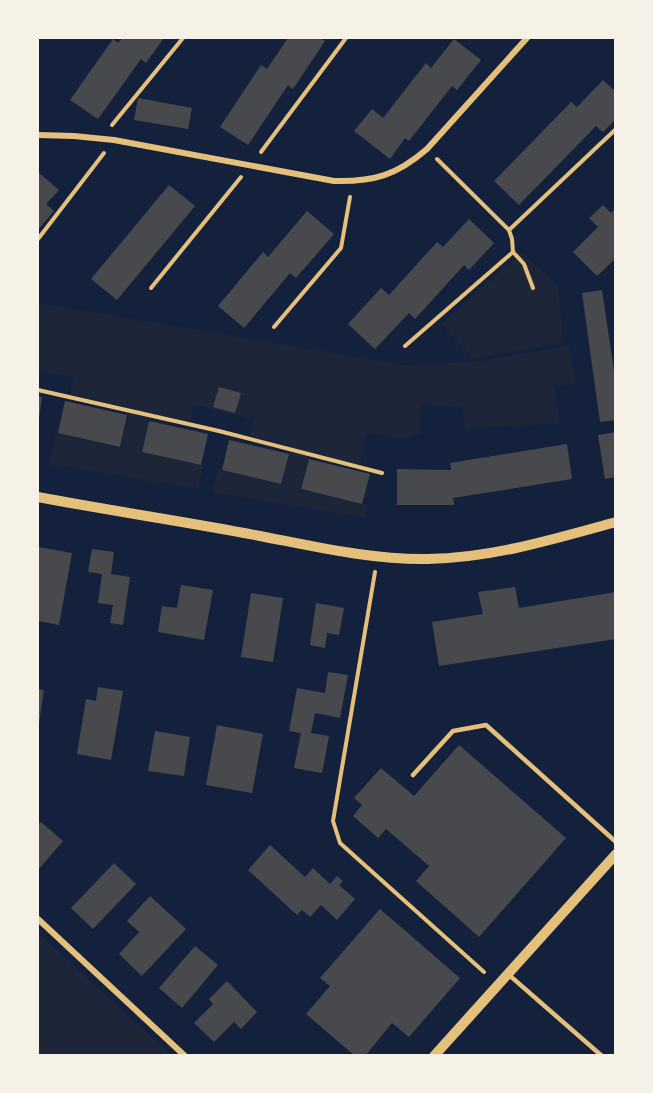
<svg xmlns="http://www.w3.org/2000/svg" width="653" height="1093" font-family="Overpass,sans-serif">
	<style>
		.green { fill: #1d2539 }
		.building { fill: #48494c }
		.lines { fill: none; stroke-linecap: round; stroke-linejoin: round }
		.path { stroke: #e5c07b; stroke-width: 4 }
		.service { stroke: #e5c07b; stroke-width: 4.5 }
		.minor { stroke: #e5c07b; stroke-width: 6 }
		.tertiary { stroke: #e5c07b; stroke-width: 10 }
	</style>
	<rect width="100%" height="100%" fill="#14213d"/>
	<g class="green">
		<polygon points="522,252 558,286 563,343 473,358 441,324"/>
		<polygon points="38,303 404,365 474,362 569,346 576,383 555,387 560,423 465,429 463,407 421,404 420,433 406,438 367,434 360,465 309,452 300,490 368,506 365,518 212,492 218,469 282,485 291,447 250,436 253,419 194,405 190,422 150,413 141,452 203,466 198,489 49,464 56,434 121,448 130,408 70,394 73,377 38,371"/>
		<polygon points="38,933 171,1055 38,1055"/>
	</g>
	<g class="building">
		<polygon points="122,38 164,38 146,63 141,59 98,119 70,100 113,39 118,43"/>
		<polygon points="288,38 320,38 325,41 293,89 288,85 248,145 220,127 261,65 267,69"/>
		<polygon points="454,39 481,60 457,90 452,86 409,141 405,138 390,159 354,131 372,109 383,118 426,63 431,68"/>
		<polygon points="603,80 616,92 616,119 603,132 596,126 519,205 494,181 571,102 577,107"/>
		<polygon points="138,98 192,108 188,129 134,120"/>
		<polygon points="38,172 59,190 46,204 54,211 38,230"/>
		<polygon points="169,185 195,206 117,300 91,279"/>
		<polygon points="603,205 611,213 616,209 616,258 597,276 573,252 598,227 589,218"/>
		<polygon points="307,211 334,234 296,278 290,273 244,328 218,306 263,252 268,257"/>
		<polygon points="469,219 494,243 469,270 464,265 415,319 409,313 375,349 348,324 381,288 389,295 437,242 443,247"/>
		<polygon points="602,290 616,385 616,420 600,422 582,293"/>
		<polygon points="219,387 241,393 235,413 213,407"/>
		<polygon points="38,396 42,397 39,418 38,418"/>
		<polygon points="65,401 127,415 120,447 58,433"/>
		<polygon points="149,421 208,434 201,465 142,452"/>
		<polygon points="616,432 616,477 605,479 598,435"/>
		<polygon points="229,440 289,454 281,484 222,470"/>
		<polygon points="567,444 572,479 453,498 454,505 397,505 397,469 451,470 450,463"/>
		<polygon points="309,459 370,474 362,504 301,489"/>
		<polygon points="38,547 72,553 59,625 38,621"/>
		<polygon points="92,549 114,552 111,574 130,577 123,625 110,623 113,605 98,603 102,574 88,572"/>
		<polygon points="181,585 213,590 204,640 158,632 162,606 177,608"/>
		<polygon points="515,587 519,608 616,592 616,639 439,666 432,622 483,614 478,592"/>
		<polygon points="251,593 283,598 273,662 241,657"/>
		<polygon points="316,603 344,608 339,635 327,633 325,648 310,645"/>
		<polygon points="328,672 348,675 340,718 315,713 311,733 329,736 322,773 294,768 301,733 289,731 297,688 325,693"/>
		<polygon points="98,687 123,691 111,760 77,754 86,699 96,701"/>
		<polygon points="38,689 44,690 39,723 38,723"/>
		<polygon points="217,725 263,734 252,793 206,785"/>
		<polygon points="155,731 190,737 184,776 148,771"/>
		<polygon points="459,745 566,838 479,937 416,881 429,866 386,829 378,838 353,816 362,805 354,798 381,768 414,796"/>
		<polygon points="41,822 63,841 38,870 38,825"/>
		<polygon points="270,845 305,877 313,868 330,884 337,876 343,881 339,885 355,899 337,920 321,905 310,917 302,910 297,915 248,870"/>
		<polygon points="114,863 136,884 93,929 71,908"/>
		<polygon points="150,896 186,929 142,976 119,954 139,932 127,921"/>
		<polygon points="380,909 460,978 409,1037 392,1023 365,1056 355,1056 306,1014 330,986 320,978"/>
		<polygon points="195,946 218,965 182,1008 159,988"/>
		<polygon points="227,981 257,1012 241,1029 234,1022 214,1042 194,1023 213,1004 209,999"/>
	</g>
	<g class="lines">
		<g class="path">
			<polyline points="112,125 183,38"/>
			<polyline points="261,152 346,38"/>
			<polyline points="437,159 509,230"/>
			<polyline points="38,239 104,153"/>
			<polyline points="513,252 524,264 533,288"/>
			<polyline points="151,288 241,177"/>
			<polyline points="274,327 341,248 350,197"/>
			<polyline points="405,346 513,252 512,239 509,230 616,129"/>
			<polyline points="38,390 219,431 382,473"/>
			<polyline points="375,572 333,821 340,843 484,972"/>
		</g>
		<g class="service">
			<polyline points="413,775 453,731 486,725 616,842"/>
			<polyline points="509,975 602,1056"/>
		</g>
		<g class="minor">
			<path d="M 38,135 L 74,136 L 114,140 L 334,181 C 374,182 397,175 427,149 L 527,38"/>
			<polyline points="38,919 185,1056"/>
		</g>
		<g class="tertiary">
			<path d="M 38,497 C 106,510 175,520 244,533 C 305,544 366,560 428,559 C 492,558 554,539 616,522"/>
			<polyline points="434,1056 616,854"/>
		</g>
	</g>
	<rect width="653" height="1093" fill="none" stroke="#f6f1e7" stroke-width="78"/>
</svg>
